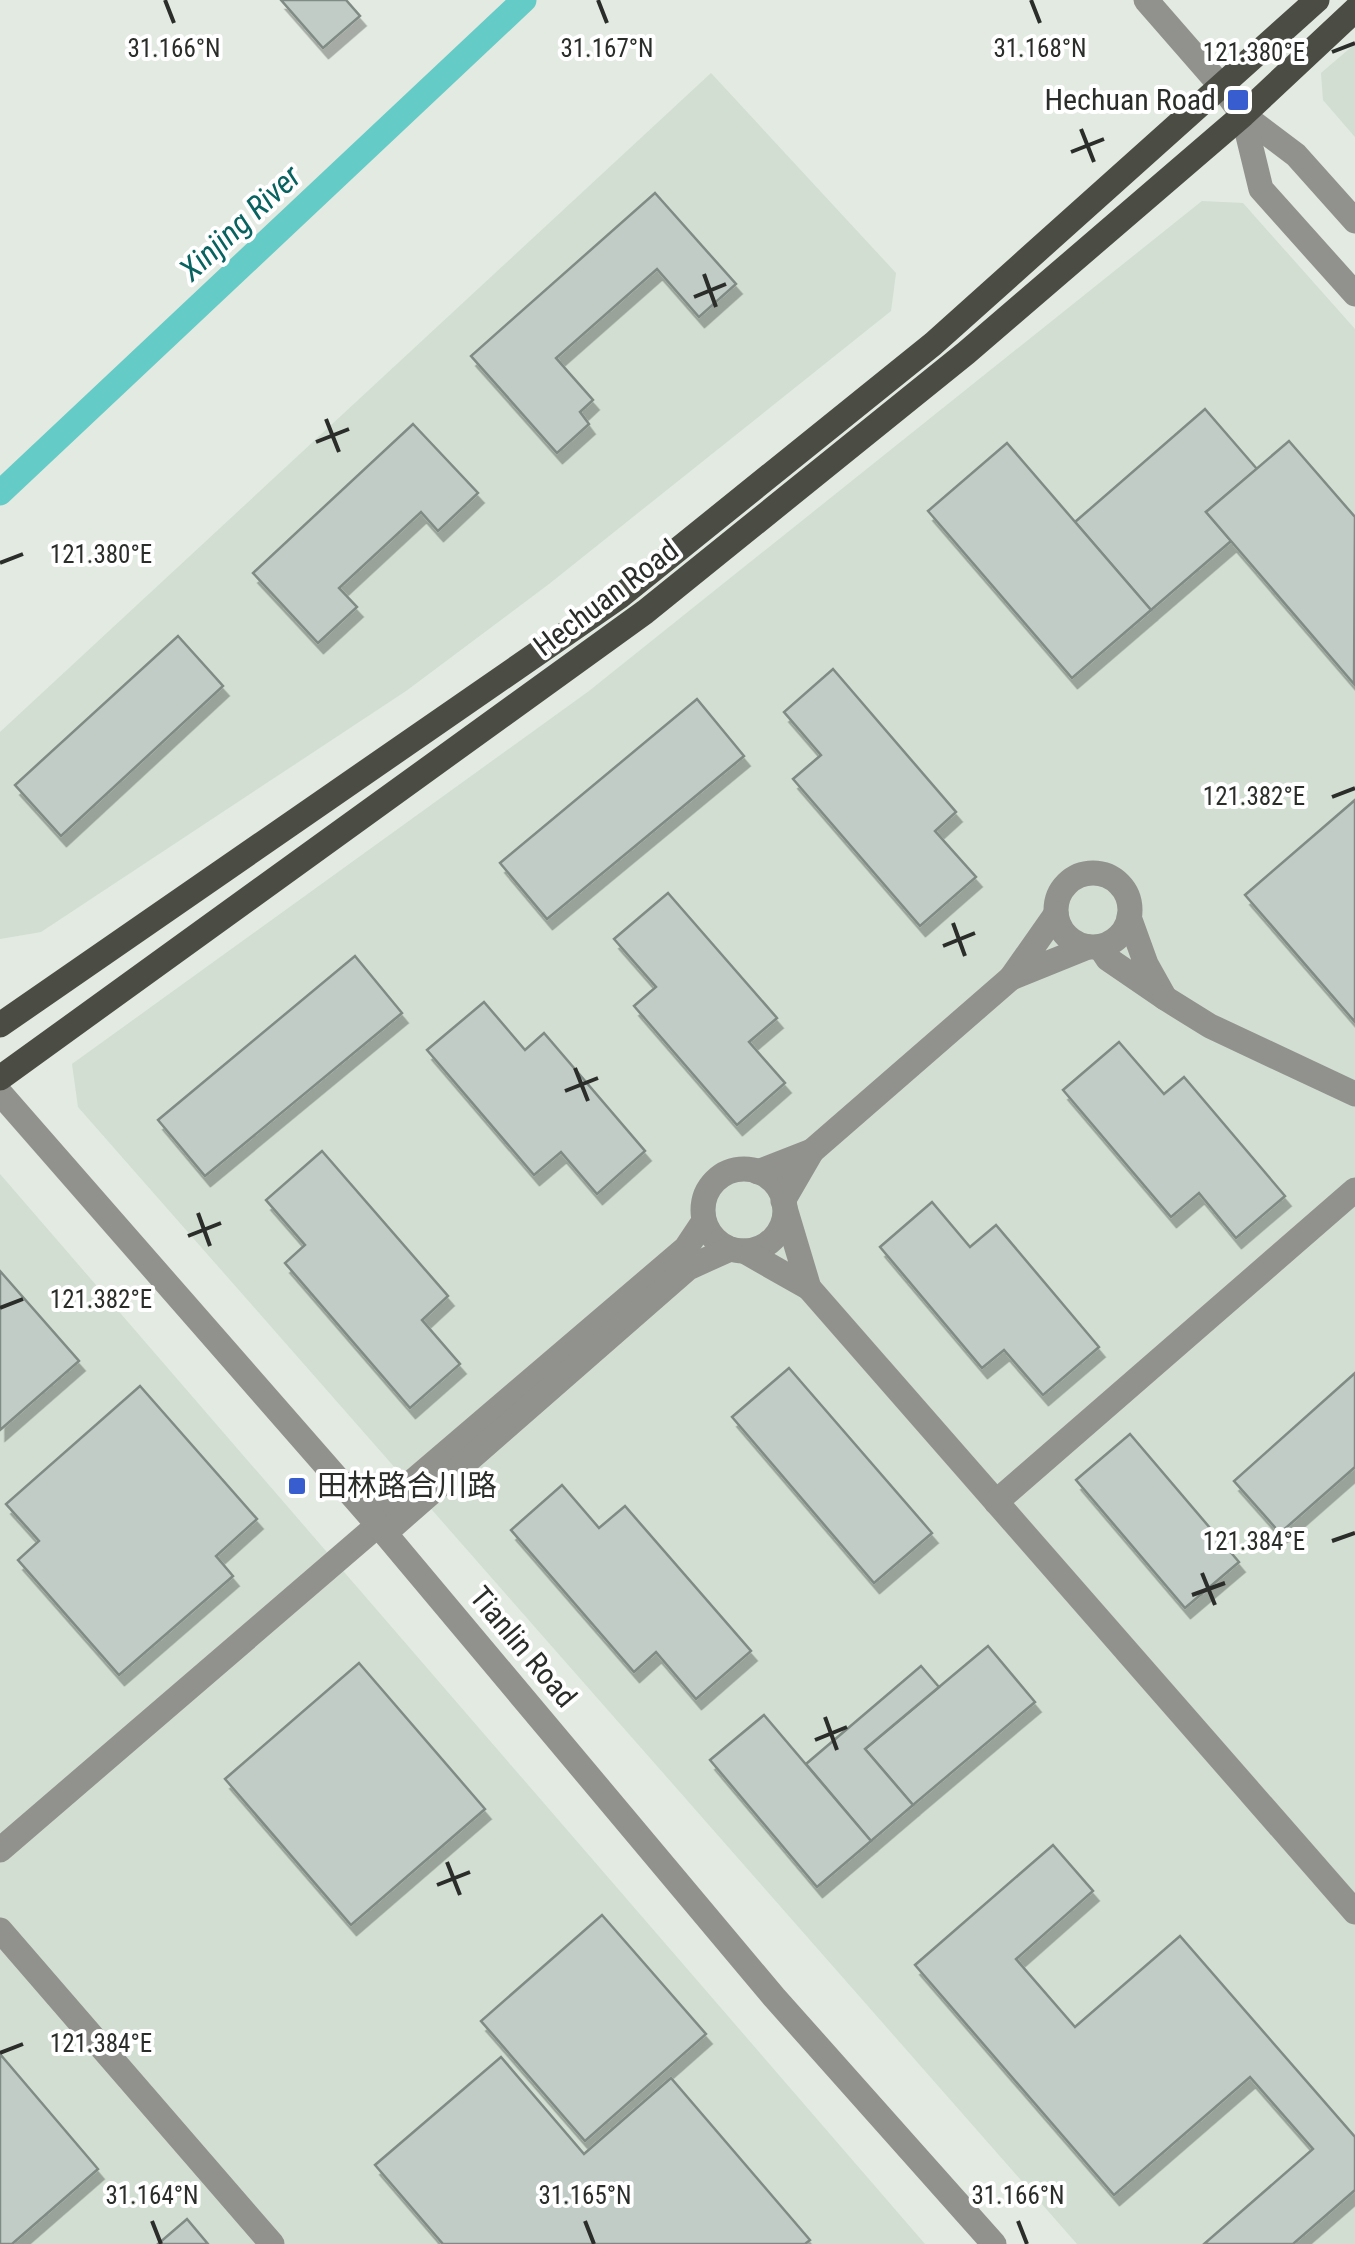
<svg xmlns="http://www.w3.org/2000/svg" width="1355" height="2244" font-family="'Roboto Condensed','Noto Sans SC',sans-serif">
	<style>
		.built { fill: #d2ded1 }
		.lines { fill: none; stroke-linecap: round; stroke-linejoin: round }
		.canal { stroke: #65cbc7; stroke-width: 25 }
		.building { fill: #c1ccc7; stroke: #808b86; stroke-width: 2.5; filter: url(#shadow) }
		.minor { stroke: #91928d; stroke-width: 25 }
		.tertiary { stroke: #91928d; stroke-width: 25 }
		.primary { stroke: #4b4d45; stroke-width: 25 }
		.ticks { fill: none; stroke: #2a2d2a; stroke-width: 4 }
		.poi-dot { fill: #375dce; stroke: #fff; stroke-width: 4 }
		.labels { text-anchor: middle; stroke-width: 8; stroke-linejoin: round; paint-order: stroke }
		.poi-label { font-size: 30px; fill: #2a2d2a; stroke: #fff; text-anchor: end }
		.street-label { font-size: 30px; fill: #2a2d2a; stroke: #fff }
		.water-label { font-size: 32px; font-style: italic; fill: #086360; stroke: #fff }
		.ticks-label { font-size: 25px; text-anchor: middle; fill: #2a2d2a; stroke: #fff; stroke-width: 8; stroke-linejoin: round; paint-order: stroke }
	</style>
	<defs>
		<filter id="shadow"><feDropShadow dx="5.5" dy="10" stdDeviation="0" flood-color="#0004"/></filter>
	</defs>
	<rect width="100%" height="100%" fill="#e2eae1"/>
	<g class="built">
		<polygon points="1355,44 1355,137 1323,100 1321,73"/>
		<polygon points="711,73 896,273 891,311 549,584 406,691 41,932 0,939 0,732"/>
		<polygon points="1202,201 1243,203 1355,329 1355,2244 1077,2244 78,1107 72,1064 589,691"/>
		<polygon points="0,1174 925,2244 0,2244"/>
	</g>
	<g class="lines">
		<polyline class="canal" points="0,493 524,0"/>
	</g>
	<g class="building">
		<polygon points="281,0 346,0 360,16 323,48"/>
		<polygon points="655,193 736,284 699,317 657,269 556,358 593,400 580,412 589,424 557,453 471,356"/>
		<polygon points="1205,409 1257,469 1206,512 1231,541 1151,610 1075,522"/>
		<polygon points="413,424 478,493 438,531 421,512 339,588 357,607 318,643 253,573"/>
		<polygon points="1289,441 1355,517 1354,684 1206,512"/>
		<polygon points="1007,443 1151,610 1072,678 928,511"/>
		<polygon points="178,636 223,686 61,836 15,785"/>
		<polygon points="833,669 956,812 935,831 976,877 920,926 793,779 821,755 784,712"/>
		<polygon points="697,699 744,756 547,919 500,863"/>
		<polygon points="1355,800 1355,1022 1245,895"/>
		<polygon points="668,893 777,1018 749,1042 785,1083 737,1125 634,1006 656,987 614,939"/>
		<polygon points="355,956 402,1013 205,1176 158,1120"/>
		<polygon points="484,1002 525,1050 544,1033 645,1151 597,1194 561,1152 534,1175 427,1050"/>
		<polygon points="1119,1042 1164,1094 1184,1077 1285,1196 1236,1238 1199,1193 1171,1217 1063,1090"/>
		<polygon points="322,1151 448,1296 422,1320 460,1364 410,1408 285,1263 305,1245 266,1200"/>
		<polygon points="932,1202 970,1247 996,1225 1099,1347 1043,1395 1004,1350 982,1368 880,1247"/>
		<polygon points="0,1271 79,1361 0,1430"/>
		<polygon points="789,1368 932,1533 874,1583 732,1417"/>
		<polygon points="1355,1373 1355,1467 1280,1533 1234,1481"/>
		<polygon points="140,1386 257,1519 216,1556 233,1576 119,1675 18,1560 39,1541 6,1504"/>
		<polygon points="1130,1434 1239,1562 1185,1608 1076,1480"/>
		<polygon points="562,1485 599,1528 625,1506 751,1651 696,1699 656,1652 634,1672 511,1530"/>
		<polygon points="988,1646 1035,1702 913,1805 865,1749"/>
		<polygon points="359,1663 485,1809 351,1925 225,1779"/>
		<polygon points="921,1666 939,1687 865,1749 913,1805 871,1841 806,1764"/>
		<polygon points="764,1715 871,1841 817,1887 710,1760"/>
		<polygon points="1053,1845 1093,1891 1016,1959 1075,2027 1180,1936 1355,2137 1355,2190 1293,2244 1204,2244 1313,2149 1250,2077 1114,2195 915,1965"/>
		<polygon points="602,1915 706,2034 585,2141 481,2021"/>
		<polygon points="0,2054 98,2169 12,2244 0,2244"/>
		<polygon points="501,2057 584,2154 671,2078 810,2240 805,2244 443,2244 375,2165"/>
		<polygon points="187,2219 208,2244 158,2244"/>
	</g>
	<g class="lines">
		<g class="minor">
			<circle cx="1093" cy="910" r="37"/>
			<polyline points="1056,914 1011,978 1088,947"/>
			<polyline points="1100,947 1108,959 1165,998 1146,964 1129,917"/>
			<polyline points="1165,998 1210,1026 1355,1094"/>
			<polyline points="812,1151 1011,978"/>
			<circle cx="744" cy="1210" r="41"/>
			<polyline points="758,1172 812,1151 783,1201"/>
			<polyline points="744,1251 809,1288 785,1208"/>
			<polyline points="809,1288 1355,1912"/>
			<polyline points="996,1502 1355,1190"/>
			<polyline points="371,1517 686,1248 704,1221"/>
			<polyline points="385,1533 688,1268 730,1249"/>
			<polyline points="0,1850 378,1525"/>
			<polyline points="0,1930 272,2244"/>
		</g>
		<g class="tertiary">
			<polyline points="1146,0 1221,86 1243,115 1296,155 1355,221"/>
			<polyline points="1243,115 1261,189 1355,294"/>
			<polyline points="0,1093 378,1525 774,1997 994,2244"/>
		</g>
		<g class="primary">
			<polyline points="0,1025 619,597 933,344 1317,0"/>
			<polyline points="0,1078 645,612 966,353 1243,115 1355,10"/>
		</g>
	</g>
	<path class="ticks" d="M 165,0 L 174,23M 598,0 L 607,23M 1031,0 L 1040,23M 1332,52 L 1355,43M 1081,129 L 1094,162M 1071,152 L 1104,139M 704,274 L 716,307M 694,297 L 726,284M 326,419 L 339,452M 316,442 L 349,429M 0,563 L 23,554M 1332,797 L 1355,788M 953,923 L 965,956M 943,946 L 975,933M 575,1068 L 588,1101M 565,1091 L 598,1078M 198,1213 L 210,1246M 188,1236 L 221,1223M 0,1308 L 23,1299M 1332,1541 L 1355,1533M 1202,1573 L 1215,1605M 1192,1595 L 1225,1583M 825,1717 L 837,1750M 815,1740 L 847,1727M 447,1862 L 460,1895M 437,1885 L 470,1872M 0,2053 L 23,2044M 152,2221 L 161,2244M 585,2221 L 594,2244M 1018,2221 L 1027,2244"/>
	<g class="poi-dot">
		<rect x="1226" y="88" width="24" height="24" rx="5"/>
		<rect x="287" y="1476" width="20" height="20" rx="5"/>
	</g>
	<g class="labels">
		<g class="poi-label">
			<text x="1216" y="110">Hechuan Road</text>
			<text x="317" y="1496" text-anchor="start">田林路合川路</text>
		</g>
		<g class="street-label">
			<text transform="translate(606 598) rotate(-37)" y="10">Hechuan Road</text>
			<text transform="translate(523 1647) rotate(50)" y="10">Tianlin Road</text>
		</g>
		<g class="water-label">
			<text transform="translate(240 223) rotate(-43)" y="11">Xinjing River</text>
		</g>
	</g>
	<g class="ticks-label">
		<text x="607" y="57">31.167°N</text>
		<text x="174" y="57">31.166°N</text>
		<text x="1040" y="57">31.168°N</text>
		<text x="1254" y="61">121.380°E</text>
		<text x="101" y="563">121.380°E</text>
		<text x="1254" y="805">121.382°E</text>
		<text x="101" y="1308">121.382°E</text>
		<text x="1254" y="1550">121.384°E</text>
		<text x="101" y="2052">121.384°E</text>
		<text x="152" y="2204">31.164°N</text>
		<text x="585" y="2204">31.165°N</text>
		<text x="1018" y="2204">31.166°N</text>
	</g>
</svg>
